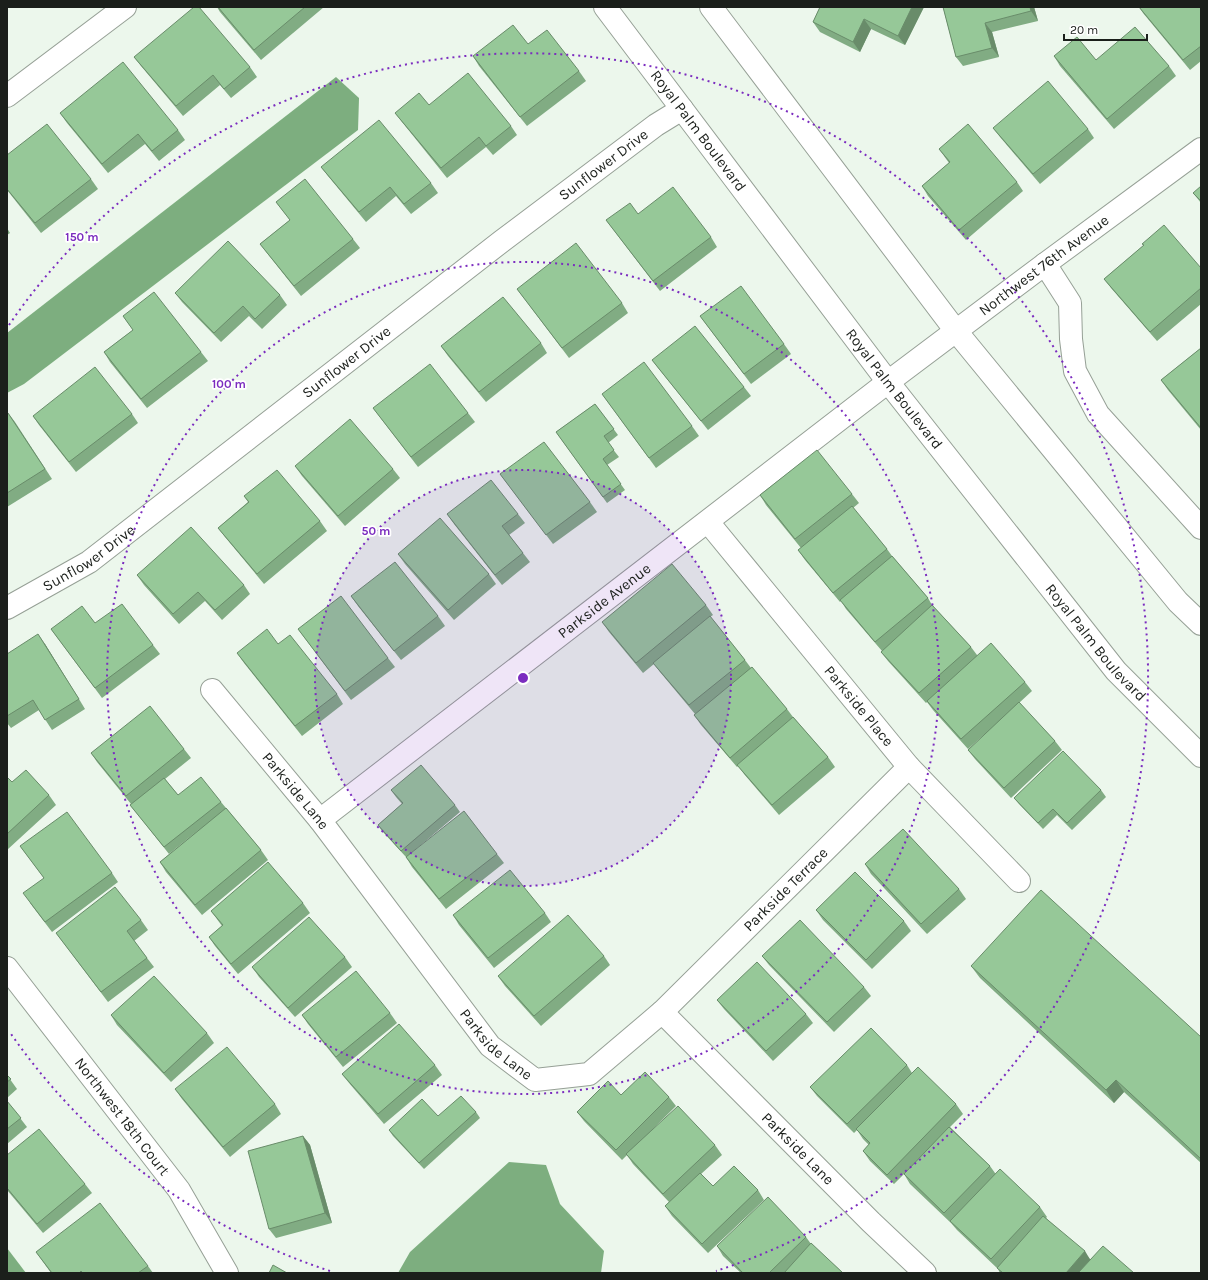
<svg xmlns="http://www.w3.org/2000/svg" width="1208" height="1280" font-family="Karla,sans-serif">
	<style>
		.water { fill: #7dae7f }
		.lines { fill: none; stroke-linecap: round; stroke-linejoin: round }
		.minor-casing { stroke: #96a096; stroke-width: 24 }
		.major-casing { stroke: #96a096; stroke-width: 24 }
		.minor { stroke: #fff; stroke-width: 22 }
		.major { stroke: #fff; stroke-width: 22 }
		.wall { fill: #81ac83 }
		.shaded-wall { fill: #698c6a }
		.building { fill: #96c898; stroke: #698c6a }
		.ring { fill: none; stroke: #7b2cbf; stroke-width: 2; stroke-dasharray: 2 4 }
		.labels { text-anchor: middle; stroke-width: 3.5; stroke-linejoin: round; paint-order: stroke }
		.street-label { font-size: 15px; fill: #1b1f1b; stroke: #fff }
		.centre { fill: #7b2cbf; stroke: #fff; stroke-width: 2 }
		.ring-label { font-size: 12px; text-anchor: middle; font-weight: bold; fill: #7b2cbf; stroke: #fff; stroke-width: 3.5; stroke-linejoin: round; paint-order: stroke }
	</style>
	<rect width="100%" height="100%" fill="#ecf7ec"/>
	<g class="water">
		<polygon points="336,77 359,98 358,130 24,384 7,393 7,333"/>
		<polygon points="509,1162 546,1165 560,1204 604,1251 601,1273 398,1273 410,1252"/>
		<polygon points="7,1248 26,1273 7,1273"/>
	</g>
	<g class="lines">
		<defs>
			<g id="minor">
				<polyline points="7,96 125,7"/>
				<polyline points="1045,264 1070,303 1071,339 1075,371 1098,414 1201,528"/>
				<path id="s1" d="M 708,522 L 909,767 L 1019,881"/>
				<path id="s2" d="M 7,608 L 89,562 L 502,241 L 656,125 L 682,109"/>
				<path id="s3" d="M 212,690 L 320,820 L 490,1046 L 535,1080 L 589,1074 L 662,1012 L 871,1222 L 925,1273"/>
				<path id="s4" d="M 320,820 L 888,382 L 1045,264 L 1201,149"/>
				<path id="s5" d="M 7,968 L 179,1190 L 227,1273"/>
				<path id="s6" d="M 662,1012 L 909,767"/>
			</g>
			<g id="major">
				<path id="s7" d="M 605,7 L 888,382 L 1116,671 L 1201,756"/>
				<polyline points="711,7 956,331 1178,602 1201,624"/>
			</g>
		</defs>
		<use href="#minor" class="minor-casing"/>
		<use href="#major" class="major-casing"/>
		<use href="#minor" class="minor"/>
		<use href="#major" class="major"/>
	</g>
	<g class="wall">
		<polygon points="217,7 324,7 261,60 220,12"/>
		<polygon points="820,7 924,7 905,45 871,29 860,52 820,32 813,22"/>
		<polygon points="943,7 1034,7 1038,21 992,32 999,57 963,66 956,57"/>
		<polygon points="1139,7 1201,7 1201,61 1190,70 1143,13"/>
		<polygon points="528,44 579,71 586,81 527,126 479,66 473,56"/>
		<polygon points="1054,56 1169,66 1176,76 1114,129 1060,66"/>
		<polygon points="134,57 250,67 257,77 231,98 220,85 183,116 141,66"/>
		<polygon points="60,113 178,130 185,140 159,161 145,144 108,173 67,123"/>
		<polygon points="395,113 511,126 517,135 493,155 486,147 447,178 402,122"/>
		<polygon points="993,128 1088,129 1094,138 1040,184 1000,137"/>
		<polygon points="939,149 1017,182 1023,191 966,240 928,196 922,186 949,163"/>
		<polygon points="7,155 91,179 98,189 41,233 7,190"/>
		<polygon points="321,167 431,183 438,193 411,214 396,196 366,222 328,176"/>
		<polygon points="1193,193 1201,201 1201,203"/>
		<polygon points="276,202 353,239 360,248 301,296 267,253 260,244 290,220"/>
		<polygon points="638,214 711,237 717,247 660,291 606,220"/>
		<polygon points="7,228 10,233 7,235"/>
		<polygon points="1142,244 1201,268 1201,304 1157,341 1111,288 1104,279 1144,245"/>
		<polygon points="517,289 622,303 628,313 569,358"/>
		<polygon points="175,293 280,295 287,305 262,329 249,316 221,342 182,302"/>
		<polygon points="123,316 201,352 208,361 147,408 110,362 104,352 133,330"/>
		<polygon points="700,316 784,344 791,354 751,384"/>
		<polygon points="541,343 547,353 486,402 448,356 441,346"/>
		<polygon points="1201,348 1201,430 1168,390 1161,380"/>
		<polygon points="652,360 744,387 751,396 708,430 659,369"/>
		<polygon points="602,394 692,426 699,436 656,468"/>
		<polygon points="595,404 618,435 608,443 619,457 607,465 625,490 607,503 556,432"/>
		<polygon points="373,408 468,413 475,422 418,467"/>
		<polygon points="7,413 8,413 15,422 52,479 7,507"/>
		<polygon points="132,414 138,423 76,472 39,425 33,416"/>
		<polygon points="295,466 393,469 400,478 345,526 302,476"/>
		<polygon points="500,474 590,502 597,512 553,544"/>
		<polygon points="852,494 859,503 853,508 887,549 892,556 928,598 932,605 971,647 977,655 1025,682 1032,691 1019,703 1055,741 1062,750 1011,798 975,759 968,750 987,732 968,749 933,710 927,702 926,703 888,661 881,652 882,651 846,609 841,601 840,602 805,560 798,550 801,548 766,505 760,495"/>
		<polygon points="244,496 320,521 327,531 264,584 225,537 218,528 248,502"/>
		<polygon points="447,514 518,514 525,523 509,535 530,562 502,585 454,524"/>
		<polygon points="398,554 489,574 496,584 454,620 405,564"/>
		<polygon points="137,575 244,585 250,594 222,620 205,601 179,624 144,585"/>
		<polygon points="351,596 438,616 445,626 401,660 358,606"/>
		<polygon points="706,605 713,615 710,617 745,660 751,668 787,709 793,717 828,757 835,767 779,815 744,774 738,766 737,767 701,725 694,715 695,714 660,672 654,664 643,673 609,632 602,622"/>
		<polygon points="95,623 153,645 160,654 102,698 51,629"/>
		<polygon points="298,629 388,658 395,667 351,700"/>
		<polygon points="45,644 85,709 52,730 39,710 11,728 7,723 7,654"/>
		<polygon points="278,644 337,694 343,704 302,736 244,663 237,653"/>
		<polygon points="184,749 191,758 165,779 178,795 221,802 261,850 268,860 202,915 166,872 160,862 202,827 169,854 135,811 130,805 131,804 97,762 91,753"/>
		<polygon points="7,777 12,782 49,795 56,805 7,850"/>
		<polygon points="391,790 455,805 460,812 409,855 497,854 504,863 446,909 412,867 406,857 382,831 378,825 402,804 396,797"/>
		<polygon points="1101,790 1106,797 1072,830 1057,815 1043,829 1019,804 1014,798"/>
		<polygon points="20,846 112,873 118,882 52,932 30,903 44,878"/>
		<polygon points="865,864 959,889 966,899 927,934 871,874"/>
		<polygon points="303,903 310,913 238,974 215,946 209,937 222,926 211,911"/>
		<polygon points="816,910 904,921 911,931 872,969 823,920"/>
		<polygon points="545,913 551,922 494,968 459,925 453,915"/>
		<polygon points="141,920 148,930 134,941 154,967 108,1002 56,933"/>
		<polygon points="604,956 610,965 541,1026 505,986 498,976"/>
		<polygon points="762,956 864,987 871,996 834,1032 769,965"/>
		<polygon points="345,957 352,967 295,1017 259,977 252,967"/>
		<polygon points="971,966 1201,1037 1201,1163 1124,1092 1114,1103 980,978"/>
		<polygon points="717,1000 806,1014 813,1023 773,1061 724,1009"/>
		<polygon points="390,1013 397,1023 343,1067 308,1024 302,1015"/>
		<polygon points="111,1015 207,1033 214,1043 171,1082 117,1025"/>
		<polygon points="435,1065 442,1075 384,1124 349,1083 342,1074"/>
		<polygon points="907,1065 912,1073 956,1104 963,1114 950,1127 990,1166 995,1173 1040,1207 1047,1217 1046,1218 1090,1259 1134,1273 1000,1273 998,1269 957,1230 951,1223 910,1184 904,1174 909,1169 894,1184 870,1161 863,1151 869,1145 863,1139 857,1130 854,1133 817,1096 810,1087"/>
		<polygon points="7,1075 17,1089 7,1098"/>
		<polygon points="175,1089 275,1104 281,1114 230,1157 182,1099"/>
		<polygon points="621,1095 669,1097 676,1106 650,1132 715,1145 722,1155 701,1174 713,1186 758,1190 764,1200 708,1253 672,1216 665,1206 669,1202 633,1164 627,1155 622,1160 584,1121 577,1112"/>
		<polygon points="7,1101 27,1127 7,1144"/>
		<polygon points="476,1112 480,1118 424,1169 393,1136 389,1130 438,1116"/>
		<polygon points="303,1136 310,1145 332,1223 276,1238 269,1229"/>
		<polygon points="7,1155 85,1184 92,1193 43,1233 7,1190"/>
		<polygon points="806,1237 811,1244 843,1273 741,1273 723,1256 717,1246"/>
		<polygon points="36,1252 148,1266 153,1273 51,1273"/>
	</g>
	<g class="shaded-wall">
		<polygon points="912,7 924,7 905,45 898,36"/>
		<polygon points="1030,7 1034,7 1038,21 1031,11"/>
		<polygon points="864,19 871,29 860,52 853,42"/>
		<polygon points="985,23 992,32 999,57 992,48"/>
		<polygon points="38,634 45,644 85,709 79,699"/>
		<polygon points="1116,1080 1124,1092 1114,1103 1106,1090"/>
		<polygon points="303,1136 310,1145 332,1223 325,1213"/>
		<polygon points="1085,1251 1091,1261 1081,1273 1066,1273"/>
	</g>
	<g class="building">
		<polygon points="194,7 199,7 250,67 224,89 213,75 176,106 134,57"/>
		<polygon points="218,7 305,7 254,50"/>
		<polygon points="820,7 912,7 898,36 864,19 853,42 813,22"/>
		<polygon points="943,7 1030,7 1031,11 985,23 992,48 956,57"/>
		<polygon points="1139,7 1201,7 1201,46 1183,60"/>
		<polygon points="513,25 528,44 547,30 579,71 520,117 473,56"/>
		<polygon points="1135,27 1169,66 1107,119 1054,56 1077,37 1096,60"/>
		<polygon points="123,62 178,130 152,151 138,134 102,164 60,113"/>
		<polygon points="468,73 511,126 486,146 479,137 441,168 395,113 419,93 429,105"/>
		<polygon points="1048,81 1088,129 1033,174 993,128"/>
		<polygon points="379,120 431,183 404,204 390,187 359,212 321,167"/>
		<polygon points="47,124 91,179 35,223 7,189 7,155"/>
		<polygon points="968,124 1017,182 959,230 922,186 950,162 939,149"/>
		<polygon points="305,179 353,239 294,286 260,244 290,220 276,202"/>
		<polygon points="1201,186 1201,201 1193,193"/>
		<polygon points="673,187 711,237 653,281 606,220 630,203 638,214"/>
		<polygon points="1164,225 1201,268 1201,288 1150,332 1104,279 1144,245 1142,244"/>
		<polygon points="228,241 280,295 255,319 243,306 214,333 175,293"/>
		<polygon points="576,243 622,303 562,348 517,289"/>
		<polygon points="741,286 784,344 744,374 700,316"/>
		<polygon points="154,292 201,352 141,399 104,352 133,330 123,316"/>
		<polygon points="503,297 541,343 479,392 441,346"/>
		<polygon points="695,326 744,387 701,421 652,360"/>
		<polygon points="1201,348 1201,428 1161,380"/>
		<polygon points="644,362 692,426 649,458 602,394"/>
		<polygon points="430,364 468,413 411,457 373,408"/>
		<polygon points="95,367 132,414 69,462 33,416"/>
		<polygon points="595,404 614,429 604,436 614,450 603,459 621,484 603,497 556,432"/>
		<polygon points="7,413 8,413 45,469 7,493"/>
		<polygon points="350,419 393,469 338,516 295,466"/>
		<polygon points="544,442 590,502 546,535 500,474"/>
		<polygon points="817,450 852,494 795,539 760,495"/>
		<polygon points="277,470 320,521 257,574 218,528 249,502 244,496"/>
		<polygon points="491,480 518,514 502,526 523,553 495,575 447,514"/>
		<polygon points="852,506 887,549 833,593 798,550"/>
		<polygon points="440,518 489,574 448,610 398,554"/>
		<polygon points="191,527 244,585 215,610 198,592 173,614 137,575"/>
		<polygon points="892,556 928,598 875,642 840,600"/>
		<polygon points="395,562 438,616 394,651 351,596"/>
		<polygon points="672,564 706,605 636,663 602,622"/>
		<polygon points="341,596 388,658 345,691 298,629"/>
		<polygon points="122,604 153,645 95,688 51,629 82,606 95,623"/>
		<polygon points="932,605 971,647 919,693 881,652"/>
		<polygon points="710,616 745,660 689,705 653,663"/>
		<polygon points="267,629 278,644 290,635 337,694 295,726 237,653"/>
		<polygon points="38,634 79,699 45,720 33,700 7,716 7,654"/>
		<polygon points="991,643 1025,682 961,739 927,701"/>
		<polygon points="752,667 787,709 730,758 694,715"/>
		<polygon points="1019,702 1055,741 1004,788 968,750"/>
		<polygon points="150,706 184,749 126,796 91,753"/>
		<polygon points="793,717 828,757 772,805 737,765"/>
		<polygon points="1063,751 1101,790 1067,823 1053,809 1038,823 1014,798"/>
		<polygon points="421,765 455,805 401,851 378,825 403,803 391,790"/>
		<polygon points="26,770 49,795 7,834 7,777 12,782"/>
		<polygon points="201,777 221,802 164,847 130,805 164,778 178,795"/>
		<polygon points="226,808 261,850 195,905 160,862"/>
		<polygon points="464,811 497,854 439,899 406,857"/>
		<polygon points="67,812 112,873 45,922 23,893 44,878 20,846"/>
		<polygon points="903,829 959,889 921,924 865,864"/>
		<polygon points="268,862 303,903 231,964 209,937 223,925 211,911"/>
		<polygon points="510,870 545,913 488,958 453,915"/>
		<polygon points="855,872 904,921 866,960 816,910"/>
		<polygon points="115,887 141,920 127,931 147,958 101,992 56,933"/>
		<polygon points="1041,890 1201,1037 1201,1159 1116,1080 1106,1090 971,966"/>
		<polygon points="568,915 604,956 534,1016 498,976"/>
		<polygon points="309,917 345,957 288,1008 252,967"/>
		<polygon points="800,920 864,987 827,1022 762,956"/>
		<polygon points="757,962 806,1014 766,1051 717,1000"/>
		<polygon points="356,971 390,1013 336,1057 302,1015"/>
		<polygon points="154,976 207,1033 164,1073 111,1015"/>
		<polygon points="399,1024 435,1065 378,1114 342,1074"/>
		<polygon points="871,1028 907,1065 847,1124 810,1087"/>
		<polygon points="227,1047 275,1104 223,1147 175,1089"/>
		<polygon points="918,1067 956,1104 887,1175 863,1151 870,1143 856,1129"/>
		<polygon points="645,1072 669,1097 616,1150 577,1112 608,1081 621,1095"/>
		<polygon points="7,1075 11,1079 7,1082"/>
		<polygon points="461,1096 476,1112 419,1163 389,1130 422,1099 438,1116"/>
		<polygon points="7,1101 21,1118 7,1129"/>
		<polygon points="678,1106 715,1145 663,1194 626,1154"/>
		<polygon points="949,1127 990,1166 944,1213 904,1174"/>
		<polygon points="39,1129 85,1184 37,1224 7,1188 7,1155"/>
		<polygon points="303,1136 325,1213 269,1229 248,1151"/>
		<polygon points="734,1166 758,1190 702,1244 665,1206 700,1173 713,1186"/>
		<polygon points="1000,1169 1040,1207 991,1259 950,1221"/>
		<polygon points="768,1197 806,1237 769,1273 743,1273 717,1246"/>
		<polygon points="100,1203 148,1266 138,1273 83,1273 81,1271 79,1273 52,1273 36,1252"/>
		<polygon points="1043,1216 1085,1251 1066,1273 1003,1273 997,1268"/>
		<polygon points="811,1243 843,1273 784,1273"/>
		<polygon points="1103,1246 1134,1273 1078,1273"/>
		<polygon points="273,1265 287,1273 269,1273"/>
	</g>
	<circle cx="523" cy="678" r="208" fill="#7b2cbf" fill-opacity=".12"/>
	<g class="ring">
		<circle cx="523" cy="678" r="208"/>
		<circle cx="523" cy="678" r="416"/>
		<path d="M330 1271A624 624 0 0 1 9 1031M9 325A624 624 0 1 1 716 1271"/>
	</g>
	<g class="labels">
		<g class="street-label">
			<text dy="5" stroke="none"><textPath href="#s7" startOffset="155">Royal Palm Boulevard</textPath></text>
			<text dy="5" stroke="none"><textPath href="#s2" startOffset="744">Sunflower Drive</textPath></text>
			<text dy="5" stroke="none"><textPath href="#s4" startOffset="912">Northwest 76th Avenue</textPath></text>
			<text dy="5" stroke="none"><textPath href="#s2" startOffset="420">Sunflower Drive</textPath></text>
			<text dy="5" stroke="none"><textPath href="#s7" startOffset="479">Royal Palm Boulevard</textPath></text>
			<text dy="5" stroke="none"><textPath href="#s2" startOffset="96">Sunflower Drive</textPath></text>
			<text dy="5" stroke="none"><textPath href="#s4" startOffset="359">Parkside Avenue</textPath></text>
			<text dy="5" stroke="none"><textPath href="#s7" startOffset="803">Royal Palm Boulevard</textPath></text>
			<text dy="5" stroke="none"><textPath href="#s1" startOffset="238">Parkside Place</textPath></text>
			<text dy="5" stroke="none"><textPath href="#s3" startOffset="131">Parkside Lane</textPath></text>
			<text dy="5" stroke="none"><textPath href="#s6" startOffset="174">Parkside Terrace</textPath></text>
			<text dy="5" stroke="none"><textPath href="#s3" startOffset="455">Parkside Lane</textPath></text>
			<text dy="5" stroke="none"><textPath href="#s5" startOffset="188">Northwest 18th Court</textPath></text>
			<text dy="5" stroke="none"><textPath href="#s3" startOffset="851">Parkside Lane</textPath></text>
		</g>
	</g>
	<circle cx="523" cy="678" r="6" class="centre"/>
	<g class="ring-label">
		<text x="82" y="241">150 m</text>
		<text x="229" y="388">100 m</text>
		<text x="376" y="535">50 m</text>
	</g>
	<rect width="1208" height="1280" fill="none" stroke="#1b1f1b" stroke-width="16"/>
	<path d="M1064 34v6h83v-6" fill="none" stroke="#1b1f1b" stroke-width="2"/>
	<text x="1070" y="34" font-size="12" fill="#1b1f1b" stroke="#ffffff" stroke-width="3" paint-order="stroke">20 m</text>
</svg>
